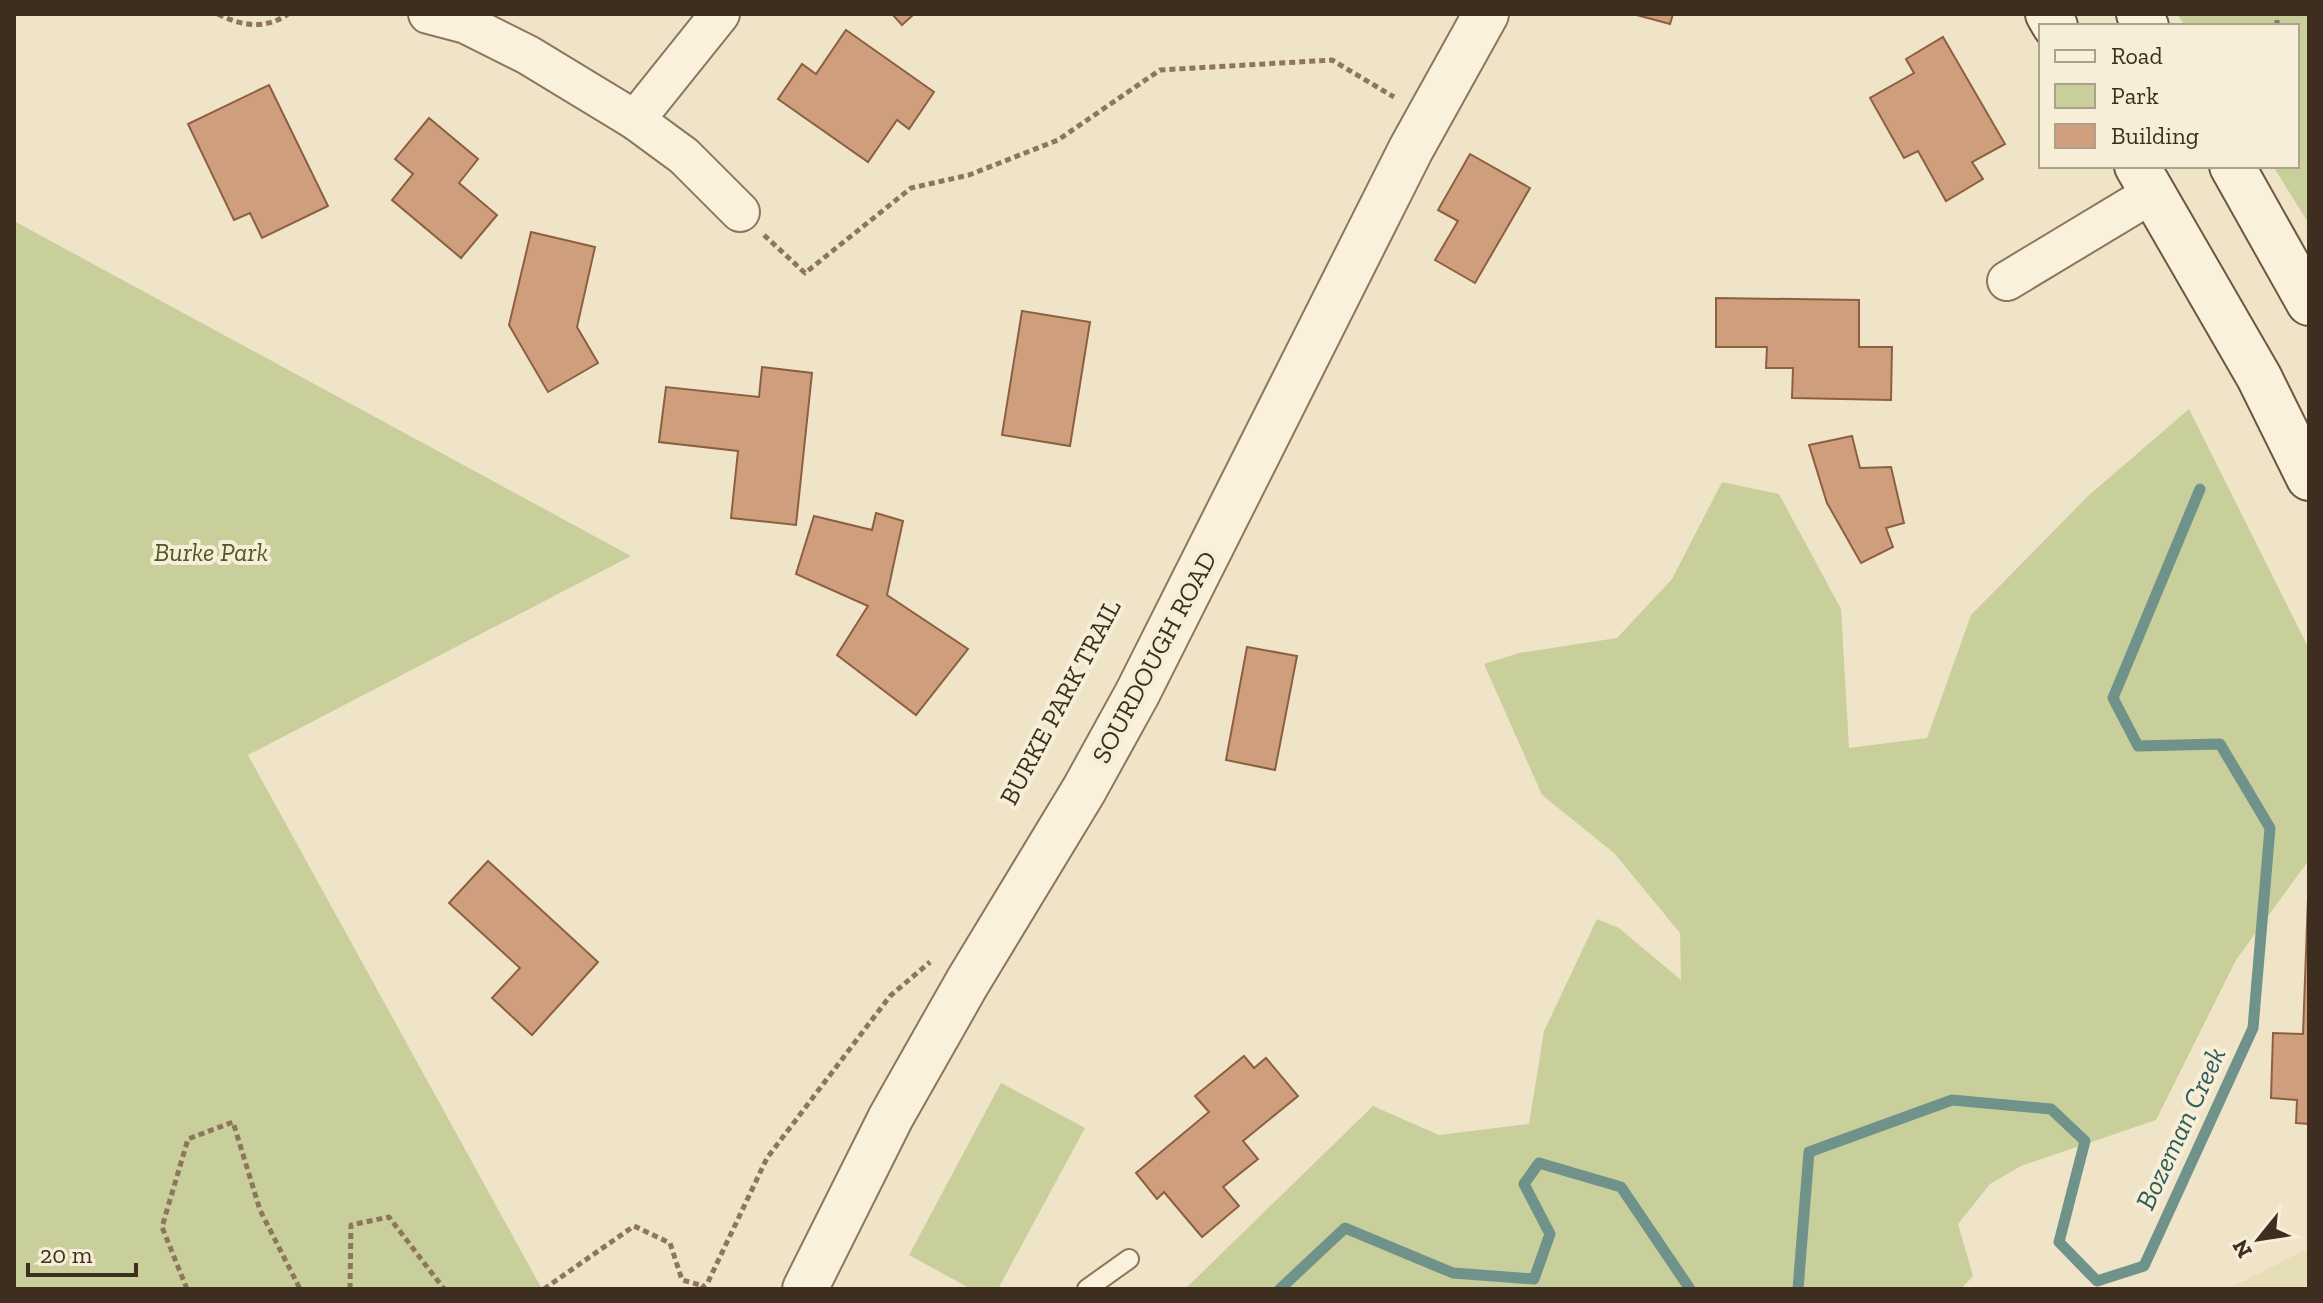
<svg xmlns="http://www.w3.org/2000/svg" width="2323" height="1303" font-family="'Zilla Slab',serif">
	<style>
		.farmland { fill: #e6deb5 }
		.green { fill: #c9cf9b }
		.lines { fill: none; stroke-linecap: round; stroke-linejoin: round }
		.stream { stroke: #6f938a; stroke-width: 11 }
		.building { fill: #cf9f7d; stroke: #8d5f41; stroke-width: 2 }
		.service-casing { stroke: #8d765c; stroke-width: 22 }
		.minor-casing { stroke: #8d765c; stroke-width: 42 }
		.tertiary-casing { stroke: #8d765c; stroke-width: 48 }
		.secondary-casing { stroke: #6f573f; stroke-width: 48 }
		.path { stroke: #8d765c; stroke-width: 5; stroke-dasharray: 6 4; stroke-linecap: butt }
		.service { stroke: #faf1dc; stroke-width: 18 }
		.minor { stroke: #faf1dc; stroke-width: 38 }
		.tertiary { stroke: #faf1dc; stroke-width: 44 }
		.secondary { stroke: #faf1dc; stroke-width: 44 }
		.labels { text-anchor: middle; stroke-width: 8; stroke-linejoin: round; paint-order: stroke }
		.park-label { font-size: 26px; font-style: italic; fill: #4d5a26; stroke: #f7eed8 }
		.street-label { font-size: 26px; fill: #3d2e20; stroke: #f7eed8 }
		.water-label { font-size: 28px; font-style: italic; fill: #2f5d5a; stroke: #f7eed8 }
	</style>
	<rect width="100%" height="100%" fill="#f0e4c8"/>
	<polygon class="farmland" points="2309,1248 2309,1289 2229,1289 2236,1285"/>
	<g class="green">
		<polygon points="2177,14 2309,14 2309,224 2273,166 2297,166 2297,26 2185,26"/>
		<polygon points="14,221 631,556 248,755 542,1289 14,1289"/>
		<polygon points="2189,409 2309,649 2309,860 2236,960 2156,1120 2021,1166 1990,1184 1958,1224 1973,1276 1961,1289 1185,1289 1373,1106 1439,1135 1529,1124 1544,1031 1597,919 1619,928 1681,980 1680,933 1614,853 1542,795 1484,664 1519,653 1617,638 1672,579 1722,482 1779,494 1841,609 1849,748 1927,738 1971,615 2088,496"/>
		<polygon points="1001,1083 1085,1128 998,1289 971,1289 909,1255"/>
	</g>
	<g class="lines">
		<g class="stream">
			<polyline points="1280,1289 1345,1228 1453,1273 1534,1279 1550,1234 1524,1184 1539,1163 1621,1187 1690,1289"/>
			<polyline points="1798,1289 1809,1152 1952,1100 2051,1109 2085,1141 2059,1242 2097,1281 2144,1266 2253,1028 2270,828 2220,744 2138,746 2113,698 2200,489"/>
		</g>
	</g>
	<g class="building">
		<polygon points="892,14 914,14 902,25"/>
		<polygon points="1633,14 1673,14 1670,24"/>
		<polygon points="846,30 934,92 909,129 897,120 868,162 778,99 802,64 816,74"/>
		<polygon points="1943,37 2005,144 1972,162 1983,179 1946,201 1918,151 1904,158 1870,98 1914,73 1906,59"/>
		<polygon points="269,85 328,206 262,238 250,213 234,220 188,124"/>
		<polygon points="429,118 478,159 459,183 497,215 461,258 392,200 413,174 395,159"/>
		<polygon points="1470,154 1530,188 1475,283 1435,260 1458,221 1438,210"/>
		<polygon points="531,232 595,247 577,327 598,363 548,392 509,325"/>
		<polygon points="1716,298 1859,300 1859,347 1892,347 1891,400 1792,398 1793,368 1766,368 1767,347 1716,347"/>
		<polygon points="1022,311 1090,322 1070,446 1002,435"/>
		<polygon points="762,367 812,373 796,525 731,518 738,451 659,442 666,387 759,397"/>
		<polygon points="1852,436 1860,468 1891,467 1904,523 1886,528 1893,547 1861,563 1827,503 1809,445"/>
		<polygon points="876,513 903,521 887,595 968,649 916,715 837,655 868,606 796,574 814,516 872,530"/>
		<polygon points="1247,647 1297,656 1275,770 1226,760"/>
		<polygon points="488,861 598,962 532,1035 492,998 520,968 449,903"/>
		<polygon points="2308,898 2309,898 2309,1124 2296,1123 2297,1100 2271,1098 2273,1033 2303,1034"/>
		<polygon points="1244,1056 1254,1068 1266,1058 1298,1096 1243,1141 1258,1159 1223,1187 1239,1206 1202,1237 1164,1192 1157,1199 1136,1173 1209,1112 1195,1096"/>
	</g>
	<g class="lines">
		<defs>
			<polyline id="service" points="1087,1289 1129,1259"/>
			<g id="minor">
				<polyline points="428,14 466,24 528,55 635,120 684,156 740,212"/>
				<polyline points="635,120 720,14"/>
				<polyline points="2007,281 2153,193"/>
			</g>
			<polyline id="tertiary" points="805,1289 891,1117 967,983 1084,790 1137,694 1411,149 1486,14"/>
			<g id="secondary">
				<polyline points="2048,14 2055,26"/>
				<polyline points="2139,14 2146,26"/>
				<polyline points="2137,166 2259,377 2309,478"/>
				<polyline points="2232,166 2309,303"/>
			</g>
		</defs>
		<use href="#service" class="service-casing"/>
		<use href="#minor" class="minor-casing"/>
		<use href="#tertiary" class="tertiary-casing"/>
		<use href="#secondary" class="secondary-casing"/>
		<g class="path">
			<path d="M 218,14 C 241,26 265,30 288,14"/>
			<polyline points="2277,26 2277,14"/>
			<polyline points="764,235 805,273 911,188 969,175 1058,140 1160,70 1332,60 1394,97"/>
			<polyline points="187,1289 162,1227 188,1139 233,1122 260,1210 300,1289"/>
			<polyline points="350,1289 351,1225 389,1217 444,1289"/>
			<polyline points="544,1289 634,1226 670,1243 682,1280 704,1286"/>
			<polyline points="701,1289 708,1282 767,1158 890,996 930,962"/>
		</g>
		<use href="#service" class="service"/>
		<use href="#minor" class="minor"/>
		<use href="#tertiary" class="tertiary"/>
		<use href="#secondary" class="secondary"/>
	</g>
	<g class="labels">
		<g class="park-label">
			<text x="211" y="561">Burke Park</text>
		</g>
		<g class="street-label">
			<text transform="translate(1154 657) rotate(-62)" y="9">SOURDOUGH ROAD</text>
			<text transform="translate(1060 702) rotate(-62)" y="9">BURKE PARK TRAIL</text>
		</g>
		<g class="water-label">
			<text transform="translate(2180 1128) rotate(-65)" y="10">Bozeman Creek</text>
		</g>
	</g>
	<rect width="2323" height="1303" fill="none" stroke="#3d2e20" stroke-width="32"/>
	<rect x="2039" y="24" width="260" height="144" fill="#f7eed8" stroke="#ada18e" stroke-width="2"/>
	<rect x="2055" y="50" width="40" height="12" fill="#faf1dc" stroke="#ada18e" stroke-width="2"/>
	<text x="2111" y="64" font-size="24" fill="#3d2e20">Road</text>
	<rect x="2055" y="84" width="40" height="24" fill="#c9cf9b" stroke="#ada18e" stroke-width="2"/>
	<text x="2111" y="104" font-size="24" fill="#3d2e20">Park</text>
	<rect x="2055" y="124" width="40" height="24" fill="#cf9f7d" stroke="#ada18e" stroke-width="2"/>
	<text x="2111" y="144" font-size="24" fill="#3d2e20">Building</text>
	<g transform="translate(2259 1239) rotate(240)" stroke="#f7eed8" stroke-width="6" paint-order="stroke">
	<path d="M0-6L14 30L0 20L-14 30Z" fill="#3d2e20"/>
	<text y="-12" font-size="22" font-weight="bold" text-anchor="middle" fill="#3d2e20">N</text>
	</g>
	<path d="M28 1263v12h108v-12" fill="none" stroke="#3d2e20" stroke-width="4"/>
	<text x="40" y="1263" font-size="24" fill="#3d2e20" stroke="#f7eed8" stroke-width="6" paint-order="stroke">20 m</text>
</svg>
